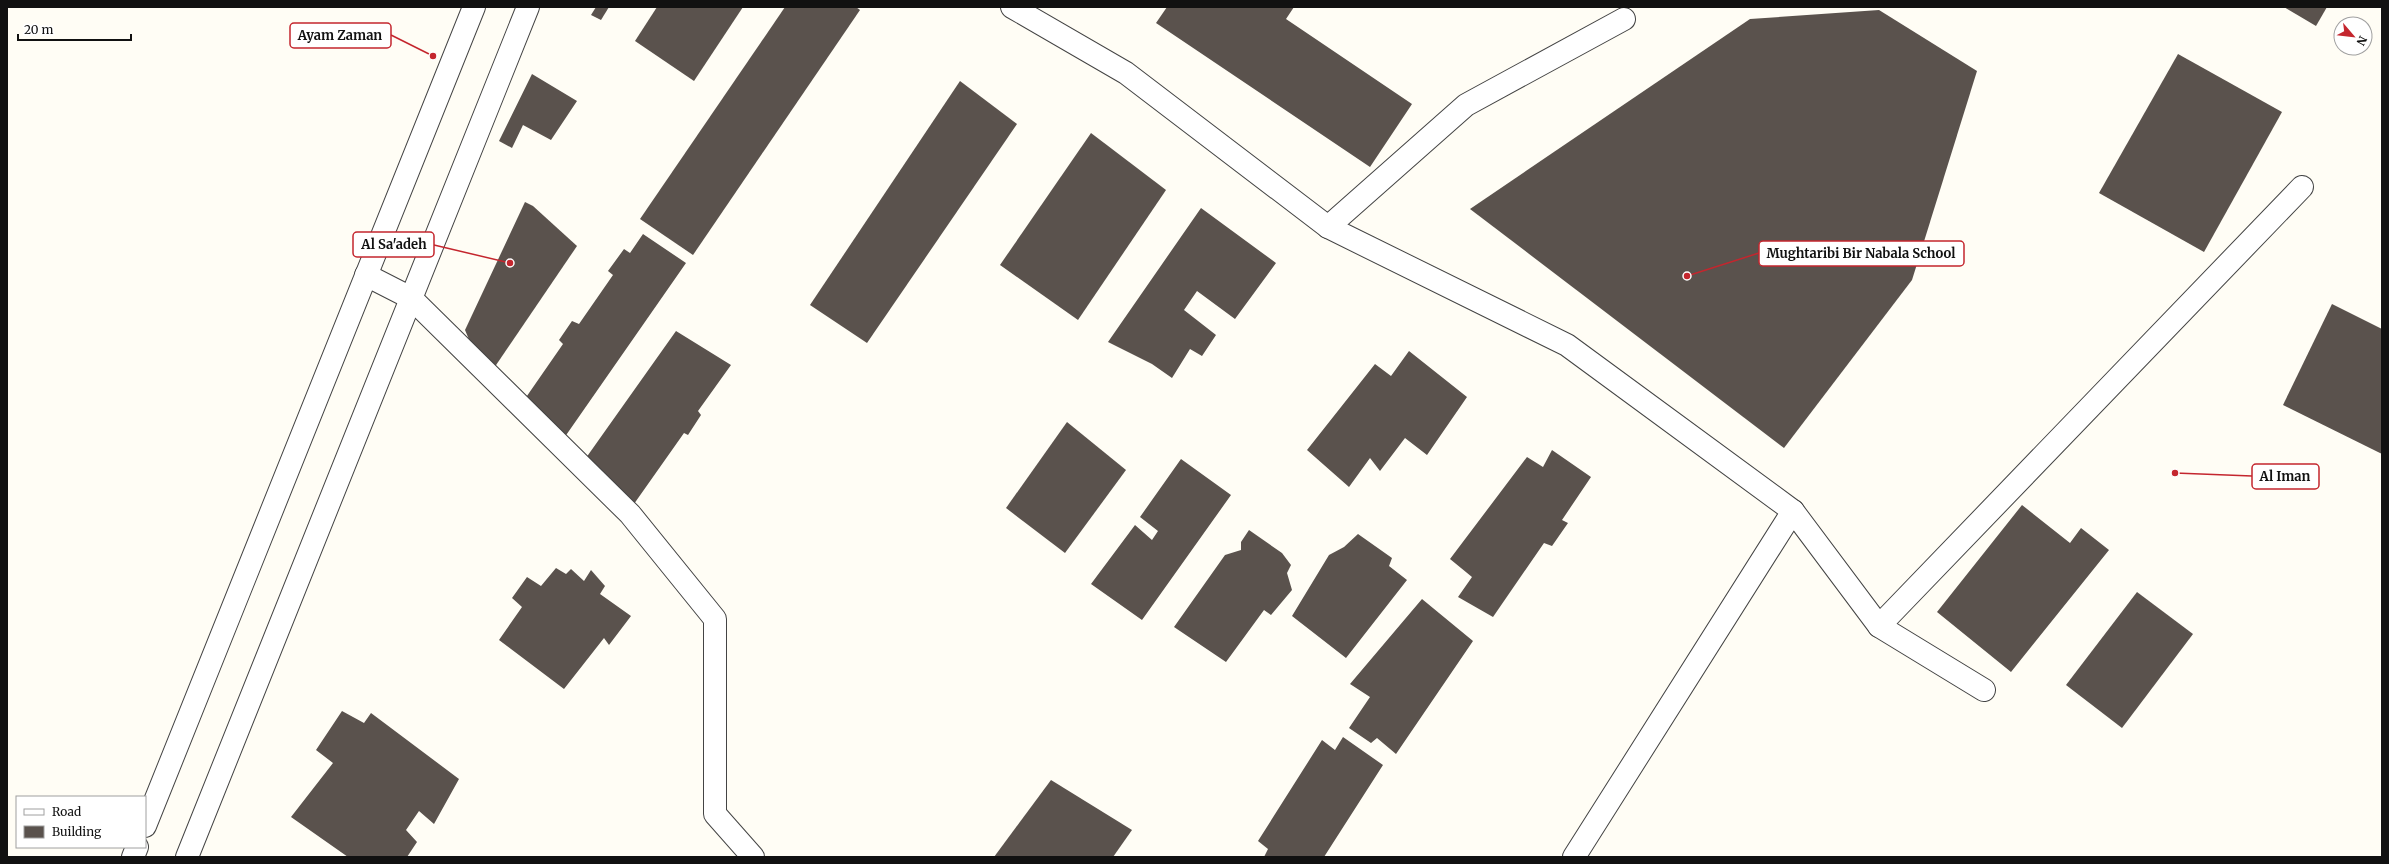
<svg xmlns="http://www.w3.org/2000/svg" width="2389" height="864" font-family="Merriweather,serif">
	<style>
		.building { fill: #5a524d }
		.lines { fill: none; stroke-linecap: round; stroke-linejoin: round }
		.minor-casing { stroke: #444; stroke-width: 24 }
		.minor { stroke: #fff; stroke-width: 22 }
		.leader { fill: none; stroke: #c4262e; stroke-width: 1.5 }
		.callout-dot { fill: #c4262e; stroke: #fff; stroke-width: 1.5 }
		.callout { fill: #fff; stroke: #c4262e; stroke-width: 1.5 }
		.callout-label { font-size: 13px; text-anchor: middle; font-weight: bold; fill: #111 }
	</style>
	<rect width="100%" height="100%" fill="#fffdf5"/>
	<g class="building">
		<polygon points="596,7 609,7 601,20 591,15"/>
		<polygon points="657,7 743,7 694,81 635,41"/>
		<polygon points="785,7 856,7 860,10 693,255 640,219"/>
		<polygon points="1167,7 1294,7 1286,19 1412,104 1370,167 1156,23"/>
		<polygon points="2284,7 2327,7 2316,26"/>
		<polygon points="1879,10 1977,71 1912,280 1784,448 1470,209 1750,19"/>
		<polygon points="2178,54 2282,112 2204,252 2099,193"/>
		<polygon points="532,74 577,101 551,140 523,125 512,148 499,141"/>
		<polygon points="960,81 1017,124 867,343 810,305"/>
		<polygon points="1091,133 1166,190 1078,320 1000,265"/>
		<polygon points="525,202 533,206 577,246 490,374 473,349 465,330"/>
		<polygon points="1201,208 1276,263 1235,319 1197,291 1184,310 1216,335 1202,356 1190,349 1172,378 1152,364 1108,342"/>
		<polygon points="643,234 686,263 562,441 520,406 563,344 559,340 572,321 579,324 613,275 608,271 624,249 630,253"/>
		<polygon points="2332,304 2382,329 2382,454 2283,405"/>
		<polygon points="676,331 731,365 698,411 701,415 688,435 684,433 629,511 576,472"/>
		<polygon points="1409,351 1467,397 1427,455 1405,438 1380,471 1370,458 1349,487 1307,450 1375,364 1391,376"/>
		<polygon points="1067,422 1126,470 1065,553 1006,508"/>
		<polygon points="1552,450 1591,477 1562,520 1568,523 1552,546 1544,543 1493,617 1458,597 1472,577 1450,559 1527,457 1543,467"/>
		<polygon points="1181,459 1231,495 1142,620 1091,584 1135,525 1152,540 1158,531 1140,517"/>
		<polygon points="2022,505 2070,543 2081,528 2109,550 2011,672 1937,612"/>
		<polygon points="1249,530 1282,553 1291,565 1287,573 1292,590 1271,615 1264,610 1226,662 1174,627 1225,555 1241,550 1241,542"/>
		<polygon points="1358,534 1392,558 1389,566 1407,580 1346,658 1292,616 1329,555 1344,547"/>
		<polygon points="556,568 566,574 571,569 584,581 591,570 605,586 600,594 631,616 609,645 604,638 564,689 499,640 522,607 512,598 527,577 541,586"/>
		<polygon points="2137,592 2193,634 2122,728 2066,685"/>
		<polygon points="1422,599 1473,641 1396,754 1377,738 1371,743 1349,728 1370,697 1350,684"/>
		<polygon points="342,711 364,723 371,713 459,779 434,824 419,811 406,830 417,842 407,857 348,857 291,817 333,763 316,750"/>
		<polygon points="1343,737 1383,765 1324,857 1264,857 1268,849 1258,841 1322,740 1335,750"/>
		<polygon points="1051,780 1132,830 1113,857 994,857"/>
	</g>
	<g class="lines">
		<defs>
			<g id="minor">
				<polyline points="1012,7 1126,73 1328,227 1567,345 1793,511"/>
				<polyline points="1328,227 1466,105 1624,19"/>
				<polyline points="366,275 411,298 630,514 715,619 715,814 753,857"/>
				<polyline points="1879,626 2302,187"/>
				<polyline points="145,826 474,7"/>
				<polyline points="133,857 137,847"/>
				<polyline points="187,857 528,7"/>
				<polyline points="1574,857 1793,511 1879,626 1984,690"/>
			</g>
		</defs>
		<use href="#minor" class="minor-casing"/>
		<use href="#minor" class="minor"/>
	</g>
	<path class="leader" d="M433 56L391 35M510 263L434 245M1687 276L1759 253M2175 473L2252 476"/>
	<g class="callout-dot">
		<circle cx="433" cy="56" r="4"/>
		<circle cx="510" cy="263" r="4"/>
		<circle cx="1687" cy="276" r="4"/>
		<circle cx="2175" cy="473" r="4"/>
	</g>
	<g class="callout">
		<rect x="290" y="23" width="101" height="25" rx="4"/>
		<rect x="353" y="232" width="81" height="25" rx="4"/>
		<rect x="1759" y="241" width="205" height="25" rx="4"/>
		<rect x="2252" y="464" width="67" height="25" rx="4"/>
	</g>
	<g class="callout-label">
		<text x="340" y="40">Ayam Zaman</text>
		<text x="394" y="249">Al Sa'adeh</text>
		<text x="1861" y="258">Mughtaribi Bir Nabala School</text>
		<text x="2285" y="481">Al Iman</text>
	</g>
	<rect width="2389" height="864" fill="none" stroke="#111111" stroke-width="16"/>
	<rect x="16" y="796" width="130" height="52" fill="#ffffff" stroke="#a0a0a0"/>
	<rect x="24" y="809" width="20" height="6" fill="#ffffff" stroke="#a0a0a0"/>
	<text x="52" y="816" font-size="12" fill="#111111">Road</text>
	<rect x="24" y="826" width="20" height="12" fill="#5a524d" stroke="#a0a0a0"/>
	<text x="52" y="836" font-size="12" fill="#111111">Building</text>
	<g transform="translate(2353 36) rotate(118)"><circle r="19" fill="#ffffff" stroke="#a0a0a0"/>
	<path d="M0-3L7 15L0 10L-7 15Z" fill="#c4262e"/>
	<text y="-6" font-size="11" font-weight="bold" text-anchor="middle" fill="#111111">N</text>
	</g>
	<path d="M18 34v6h113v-6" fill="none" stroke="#111111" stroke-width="2"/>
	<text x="24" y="34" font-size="12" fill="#111111" stroke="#ffffff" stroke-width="3" paint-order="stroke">20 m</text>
</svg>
